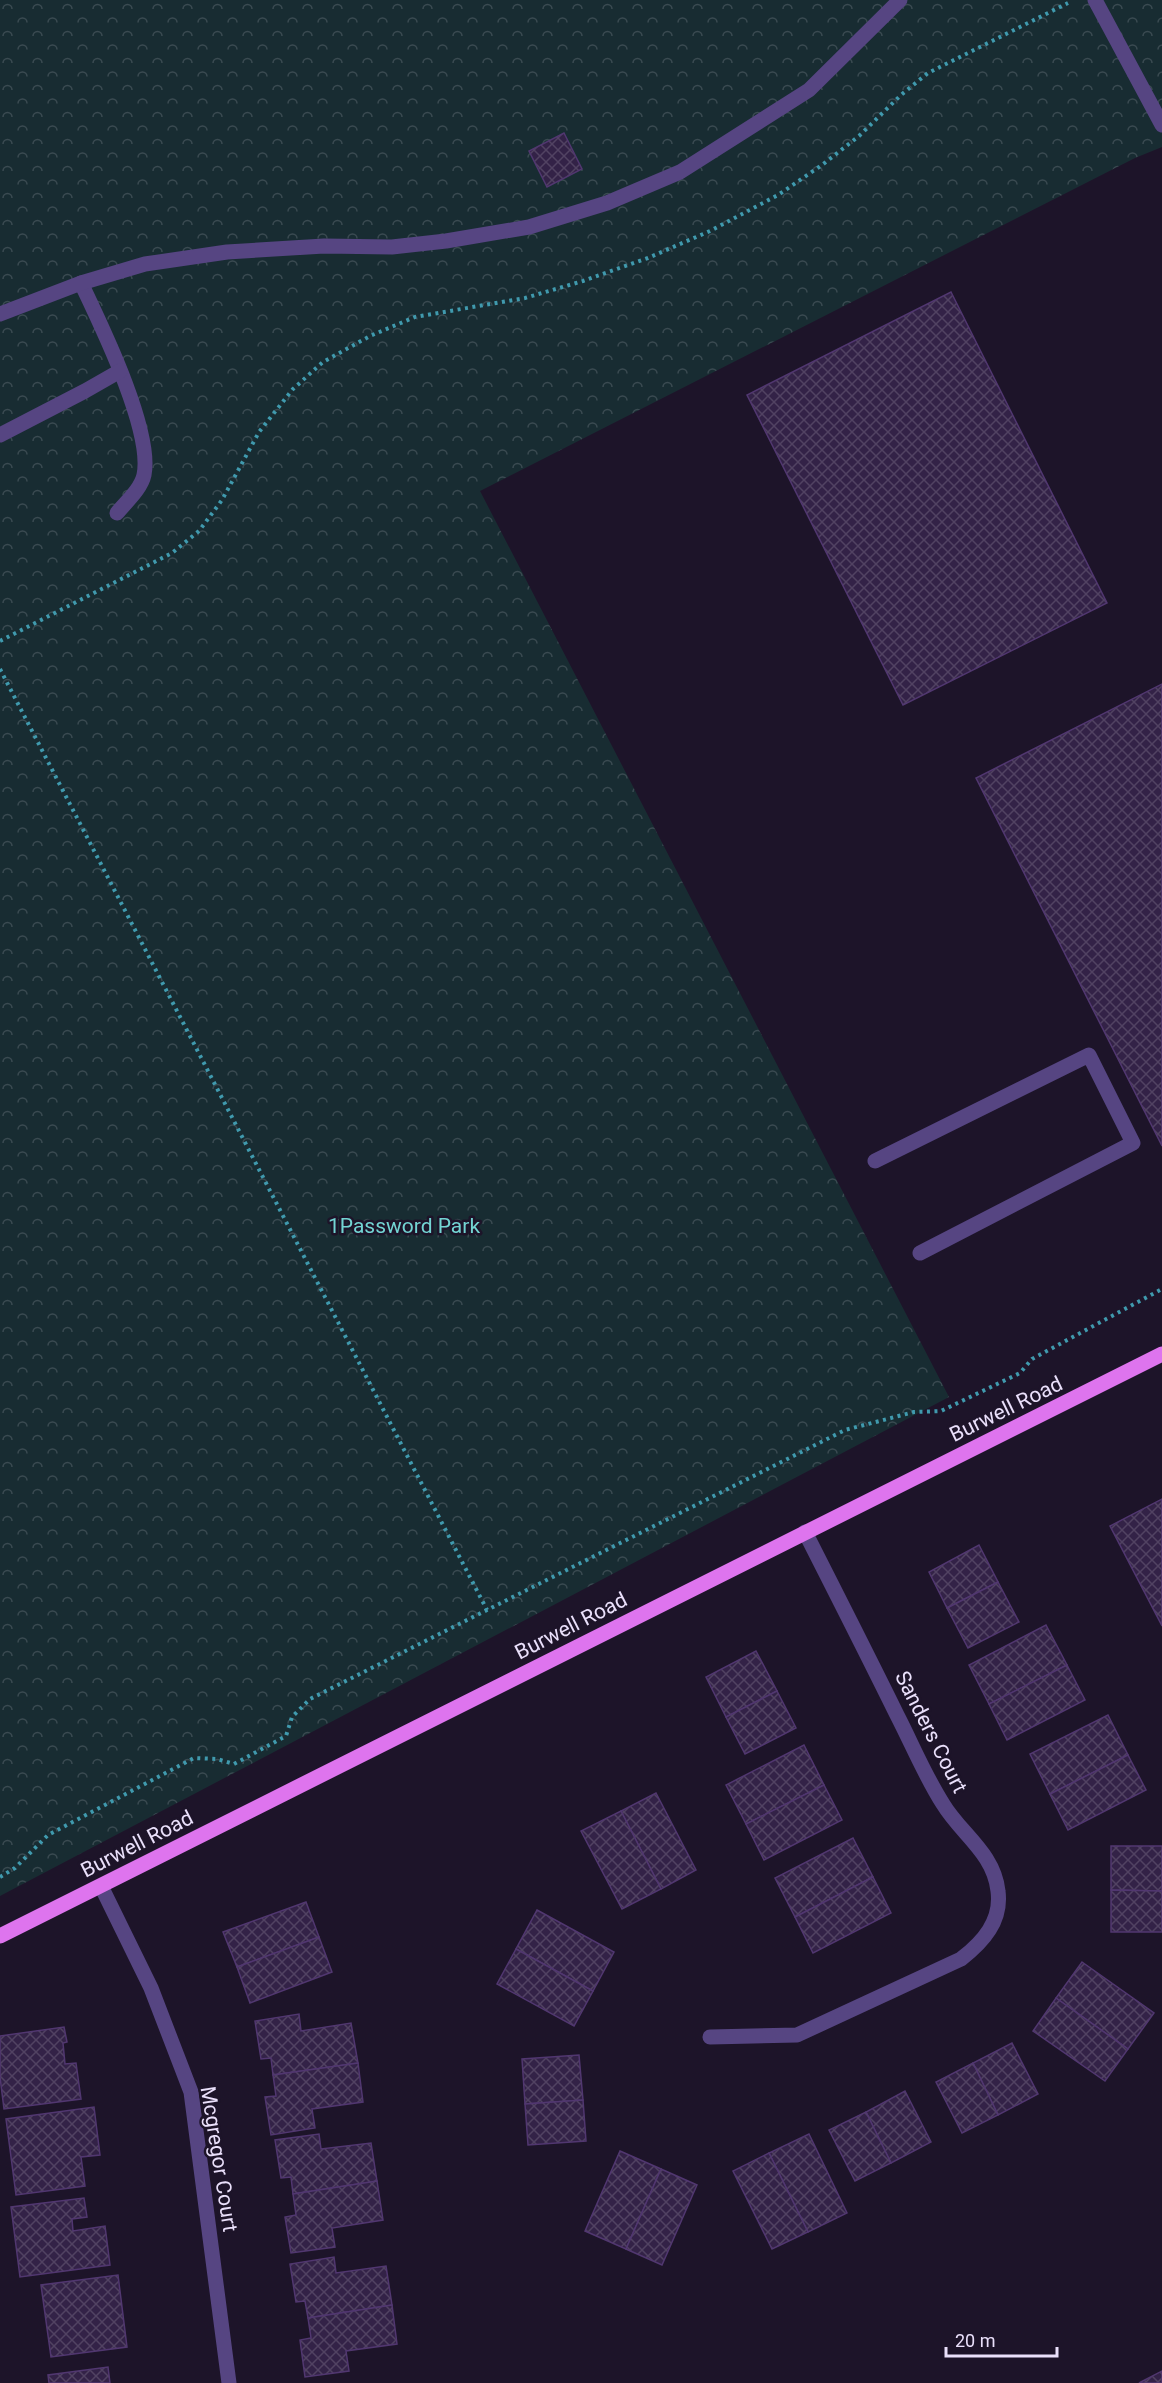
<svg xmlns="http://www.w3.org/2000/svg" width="1162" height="2383" font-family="Roboto,sans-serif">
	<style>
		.park { fill: url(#park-crowns) }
		.building { fill: url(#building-cross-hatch); stroke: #513770; stroke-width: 1.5 }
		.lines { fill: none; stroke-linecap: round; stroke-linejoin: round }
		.path { stroke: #409aae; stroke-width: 4; stroke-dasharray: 3 4.5; stroke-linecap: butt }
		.minor { stroke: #564582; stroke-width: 15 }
		.major { stroke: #de74ee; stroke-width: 15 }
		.labels { text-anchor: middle; stroke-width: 5; stroke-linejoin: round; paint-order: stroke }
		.park-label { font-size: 21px; fill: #73d4d3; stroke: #1d1429 }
		.street-label { font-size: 21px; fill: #eae0fb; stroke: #1d1429 }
	</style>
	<defs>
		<pattern id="park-crowns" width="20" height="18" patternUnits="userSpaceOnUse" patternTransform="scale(1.5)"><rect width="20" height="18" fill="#182c32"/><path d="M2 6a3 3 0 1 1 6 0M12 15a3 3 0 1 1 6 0" fill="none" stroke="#3a4a51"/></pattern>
		<pattern id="building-cross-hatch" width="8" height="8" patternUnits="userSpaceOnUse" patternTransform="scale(1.5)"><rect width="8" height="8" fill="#332247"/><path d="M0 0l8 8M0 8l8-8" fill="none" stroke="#514262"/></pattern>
	</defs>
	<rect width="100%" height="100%" fill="#1d1429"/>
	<polygon class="park" points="0,0 1162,0 1162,147 1135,158 480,491 949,1397 0,1896"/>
	<g class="building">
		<polygon points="564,133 582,169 547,187 529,151"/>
		<polygon points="951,292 1107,603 903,705 747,395"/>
		<polygon points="1162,684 1162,1146 976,778"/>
		<polygon points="1162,1499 1162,1626 1110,1526"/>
		<polygon points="979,1545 998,1582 947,1608 929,1572"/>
		<polygon points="998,1582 1019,1622 968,1648 947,1608"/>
		<polygon points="1046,1625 1067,1665 989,1704 969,1665"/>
		<polygon points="756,1651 777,1691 726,1717 706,1677"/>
		<polygon points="1067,1665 1085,1700 1007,1740 989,1704"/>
		<polygon points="777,1691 796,1728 745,1754 726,1717"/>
		<polygon points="1108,1715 1128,1755 1050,1794 1030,1754"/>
		<polygon points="804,1745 824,1785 746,1824 726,1785"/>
		<polygon points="1128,1755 1146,1790 1068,1830 1050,1794"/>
		<polygon points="824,1785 842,1820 764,1860 746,1824"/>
		<polygon points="656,1793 696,1870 661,1889 621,1811"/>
		<polygon points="621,1811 661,1889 622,1909 581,1831"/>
		<polygon points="853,1838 873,1877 795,1917 775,1878"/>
		<polygon points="1111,1846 1162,1846 1162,1891 1111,1890"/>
		<polygon points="873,1877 891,1913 813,1953 795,1917"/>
		<polygon points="1111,1890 1162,1891 1162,1932 1111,1932"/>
		<polygon points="306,1902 319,1937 237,1967 223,1932"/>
		<polygon points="537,1910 614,1952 593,1991 516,1949"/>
		<polygon points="319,1937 332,1972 250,2003 237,1967"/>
		<polygon points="516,1949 593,1991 574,2026 497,1984"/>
		<polygon points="1082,1962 1154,2013 1128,2049 1056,1998"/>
		<polygon points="1056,1998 1128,2049 1105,2081 1033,2031"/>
		<polygon points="299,2014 301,2031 351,2023 358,2063 273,2075 271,2058 261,2059 255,2021"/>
		<polygon points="64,2027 67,2042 63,2043 65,2064 76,2063 81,2099 4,2109 0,2077 0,2036"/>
		<polygon points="1012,2043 1038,2094 998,2115 973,2063"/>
		<polygon points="579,2055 583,2100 525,2104 522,2059"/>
		<polygon points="358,2063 363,2102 312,2109 315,2128 271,2135 265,2097 276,2096 273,2075"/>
		<polygon points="973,2063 998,2115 962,2133 936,2082"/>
		<polygon points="905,2091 931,2142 891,2163 866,2112"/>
		<polygon points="583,2100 586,2141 528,2145 525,2104"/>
		<polygon points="94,2107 100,2155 81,2157 85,2186 16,2195 6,2119"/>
		<polygon points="866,2112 891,2163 855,2181 829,2130"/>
		<polygon points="319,2134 321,2149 371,2143 377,2181 293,2194 291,2177 281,2178 275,2140"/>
		<polygon points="809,2134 847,2213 808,2232 769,2153"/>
		<polygon points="620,2151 661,2169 626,2249 585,2231"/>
		<polygon points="769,2153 808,2232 772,2249 733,2171"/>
		<polygon points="661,2169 697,2185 662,2265 626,2249"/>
		<polygon points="377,2181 383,2220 332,2228 335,2247 291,2253 285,2217 296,2215 293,2194"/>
		<polygon points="84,2198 87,2217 72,2219 73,2231 105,2226 110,2265 20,2277 11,2207"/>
		<polygon points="334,2257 336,2273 386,2266 392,2305 308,2318 305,2301 296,2302 290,2264"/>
		<polygon points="118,2275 127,2347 51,2357 41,2285"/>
		<polygon points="392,2305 397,2344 346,2351 349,2371 305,2377 300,2340 311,2338 308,2318"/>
		<polygon points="108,2367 110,2383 49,2383 48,2375"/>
		<polygon points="1162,2371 1162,2383 1139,2383"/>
	</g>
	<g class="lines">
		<g class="path">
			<polyline points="0,641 172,553 199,531 222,500 259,432 293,389 323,362 370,336 415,317 525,298 583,281 648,258 710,231 778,195 822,165 859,136 901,95 928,73 1068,3"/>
			<polyline points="0,669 487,1610"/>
			<polyline points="0,1877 15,1868 48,1835 194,1758 217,1759 234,1764 286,1736 292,1717 310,1699 845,1430 914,1412 941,1411 1020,1373 1032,1359 1162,1289"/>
		</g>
		<g class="minor">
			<polyline points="1095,0 1162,125"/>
			<path d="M 81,283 C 101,325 153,431 144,475 C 141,489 126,502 117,513"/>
			<polyline points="0,314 81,283 145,264 227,252 324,246 392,247 446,241 529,227 607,203 680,172 809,90 900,0"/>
			<polyline points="0,435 85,391 120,371"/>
			<polyline points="875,1161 1089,1055 1133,1143 920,1253"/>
			<polyline points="101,1886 151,1988 191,2092 229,2383"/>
			<path d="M 710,2037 L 797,2035 L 961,1959 C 983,1942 1002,1921 998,1891 C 994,1853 961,1834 943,1804 C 925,1776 912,1744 897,1715 C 867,1654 836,1593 805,1532"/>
		</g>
		<polyline class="major" points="0,1936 1162,1354"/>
	</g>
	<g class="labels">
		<g class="park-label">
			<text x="404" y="1233">1Password Park</text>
		</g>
		<g class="street-label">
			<text transform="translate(1006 1409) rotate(-26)" y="7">Burwell Road</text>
			<text transform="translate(571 1626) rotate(-27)" y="7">Burwell Road</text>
			<text transform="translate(931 1732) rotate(63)" y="7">Sanders Court</text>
			<text transform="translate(137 1844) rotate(-27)" y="7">Burwell Road</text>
			<text transform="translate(219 2159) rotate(81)" y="7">Mcgregor Court</text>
		</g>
	</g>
	<path d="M946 2347v9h111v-9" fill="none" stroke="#eae0fb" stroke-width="3"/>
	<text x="955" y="2347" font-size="18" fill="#eae0fb" stroke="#1d1429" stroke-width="4.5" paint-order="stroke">20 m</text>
</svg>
